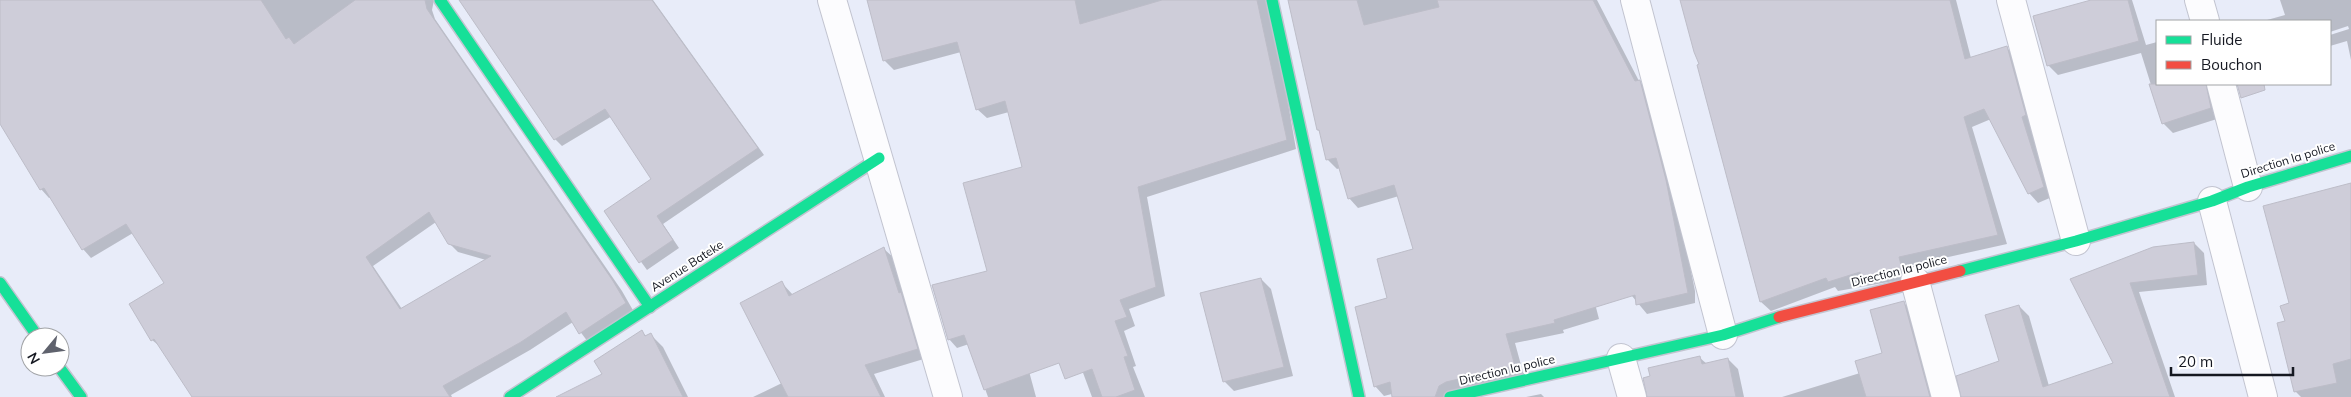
<svg xmlns="http://www.w3.org/2000/svg" width="2351" height="397" font-family="Mulish,sans-serif">
	<style>
		.shadow { fill: #0003; fill-rule: evenodd }
		.building { fill: #cecdd9; stroke: #bdbdc8; fill-rule: evenodd }
		.lines { fill: none; stroke-linecap: round; stroke-linejoin: round }
		.street-casing { stroke: #c2c4d0; stroke-width: 30 }
		.fast-casing { stroke: #c2c4d0; stroke-width: 14 }
		.jam-casing { stroke: #c2c4d0; stroke-width: 14 }
		.street { stroke: #fcfcfe; stroke-width: 28 }
		.fast { stroke: #16e098; stroke-width: 11 }
		.jam { stroke: #f24e42; stroke-width: 11 }
		.labels { text-anchor: middle; stroke-width: 4; stroke-linejoin: round; paint-order: stroke }
		.street-label { font-size: 12px; fill: #151821; stroke: #fff }
	</style>
	<rect width="100%" height="100%" fill="#e8ecf9"/>
	<g class="shadow">
		<path d="M 0,0 L 434,0 L 432,10 L 435,19 L 622,291 L 634,312 L 588,342 L 573,322 L 530,350 L 451,395 L 452,397 L 196,397 L 162,348 L 152,340 L 166,284 L 133,233 L 91,258 L 83,249 L 51,197 L 49,198 L 41,189 L 0,121 ZM 436,222 L 449,243 L 458,252 L 486,260 L 402,309 L 373,266 Z"/>
		<polygon points="460,0 653,0 764,155 663,224 679,248 647,270 605,212 653,179 612,116 562,146 555,139"/>
		<polygon points="872,0 1270,0 1296,149 1147,197 1165,296 1129,309 1135,326 1124,331 1136,366 1133,367 1145,397 1092,397 1033,238 1024,168 1009,112 987,118 977,109 961,52 894,70 884,60"/>
		<polygon points="1289,0 1597,0 1639,81 1649,91 1675,191 1695,291 1695,303 1647,314 1632,296 1583,257 1599,319 1563,330 1564,333 1515,343 1524,376 1448,397 1417,397 1415,388 1384,396 1375,386 1389,299 1414,250 1399,196 1358,208 1349,198 1340,168 1337,169 1327,159 1321,133 1318,130"/>
		<polygon points="1681,0 1956,0 1971,58 2007,48 2016,57 2034,125 2030,126 2052,197 2038,203 2029,193 1991,119 1972,127 2007,244 1908,266 1911,278 1838,291 1835,287 1771,311 1761,302 1699,66 1701,65"/>
		<polygon points="2096,0 2132,0 2146,45 2157,42 2157,84 2215,84 2220,118 2173,133 2163,123 2141,53 2058,75 2048,65"/>
		<polygon points="2280,0 2351,0 2351,60 2347,41 2330,46 2330,35 2349,29 2348,26 2330,32 2330,21 2268,21 2267,20 2285,15"/>
		<polygon points="2351,184 2351,397 2301,397 2295,391 2287,322 2291,304"/>
		<polygon points="2194,243 2204,253 2207,285 2139,292 2175,397 1961,397 2000,362 2019,306 2029,316 2049,386 2115,364 2072,280"/>
		<polygon points="884,249 894,258 927,358 874,374 885,397 753,397 782,383 782,283 793,295"/>
		<polygon points="1004,279 1036,397 988,397 969,344 957,348 949,339"/>
		<polygon points="1261,279 1271,289 1293,376 1234,391 1224,381"/>
		<polygon points="1904,303 1914,313 1936,397 1782,397 1860,373 1884,354"/>
		<polygon points="642,332 647,337 651,335 663,347 688,397 583,397"/>
		<polygon points="1700,358 1707,364 1728,359 1738,369 1744,397 1671,397"/>
		<polygon points="1541,394 1544,397 1526,397"/>
	</g>
	<g class="building">
		<path d="M 0,0 L 261,0 L 286,39 L 289,37 L 294,44 L 355,0 L 425,0 L 427,9 L 613,281 L 626,303 L 579,334 L 566,312 L 521,342 L 443,386 L 450,397 L 192,397 L 154,339 L 151,341 L 129,304 L 164,283 L 126,224 L 82,250 L 44,188 L 40,190 L 0,124 ZM 429,212 L 448,244 L 491,256 L 400,309 L 366,257 Z"/>
		<polygon points="459,0 652,0 758,148 657,216 673,240 639,263 604,211 651,179 605,109 554,140"/>
		<polygon points="867,0 1075,0 1080,24 1162,0 1257,0 1287,140 1138,187 1156,287 1120,300 1127,317 1115,321 1128,356 1124,357 1135,390 1116,397 1102,397 1092,369 1065,379 1059,363 984,390 964,335 948,340 932,285 987,271 963,183 1022,167 1005,101 976,110 957,42 883,61"/>
		<polygon points="1288,0 1357,0 1364,25 1439,7 1437,0 1593,0 1635,81 1640,80 1666,180 1688,293 1636,305 1635,295 1554,320 1555,323 1506,334 1515,366 1446,382 1439,386 1435,397 1392,397 1390,382 1374,387 1355,307 1387,298 1377,259 1413,249 1394,185 1348,199 1336,158 1326,160 1319,130 1317,130"/>
		<polygon points="1680,0 1950,0 1965,59 2007,46 2026,115 2022,117 2044,187 2028,194 1984,109 1964,117 1998,235 1899,257 1902,269 1862,280 1860,272 1828,282 1826,278 1760,302 1697,65 1699,64 1694,52"/>
		<polygon points="2091,0 2128,0 2139,41 2047,66 2033,16"/>
		<polygon points="2149,84 2206,84 2211,108 2162,124"/>
		<polygon points="2237,84 2264,84 2265,90 2241,98"/>
		<polygon points="2351,183 2351,359 2333,364 2337,383 2294,392 2277,323 2285,321 2280,306 2289,303 2263,206"/>
		<polygon points="2194,242 2198,275 2130,283 2170,397 1961,397 1956,376 1999,361 1985,315 2019,305 2043,387 2113,363 2070,279 2153,247"/>
		<polygon points="884,247 899,293 901,292 918,349 865,365 881,397 788,397 740,303 782,281 789,296"/>
		<polygon points="1261,278 1284,367 1223,382 1200,293"/>
		<polygon points="1904,301 1930,397 1866,397 1855,361 1882,353 1870,310"/>
		<polygon points="642,330 645,336 651,333 683,397 556,397 602,374 594,361"/>
		<polygon points="1700,356 1702,364 1728,358 1736,397 1647,397 1643,378 1650,376 1648,368"/>
	</g>
	<g class="lines">
		<defs>
			<g id="street">
				<polyline points="832,0 948,397"/>
				<polyline points="1635,0 1723,335"/>
				<polyline points="2011,0 2076,241"/>
				<polyline points="2199,0 2205,21"/>
				<polyline points="2221,84 2248,187"/>
				<polyline points="2212,201 2263,397"/>
				<polyline points="1915,281 1946,397"/>
				<polyline points="1621,358 1632,397"/>
			</g>
			<g id="fast">
				<polyline points="440,0 650,307"/>
				<polyline points="1272,0 1359,397"/>
				<polyline points="1960,271 2076,241 2212,201 2248,187 2351,156"/>
				<polyline points="0,283 38,337"/>
				<polyline points="59,367 81,397"/>
				<polyline points="510,397 879,158"/>
				<polyline points="1450,397 1723,335 1779,317"/>
			</g>
			<polyline id="jam" points="1779,317 1960,271"/>
		</defs>
		<use href="#street" class="street-casing"/>
		<use href="#fast" class="fast-casing"/>
		<use href="#jam" class="jam-casing"/>
		<use href="#street" class="street"/>
		<use href="#fast" class="fast"/>
		<use href="#jam" class="jam"/>
	</g>
	<g class="labels">
		<g class="street-label">
			<text transform="translate(2288 160) rotate(-17)" y="4">Direction la police</text>
			<text transform="translate(687 266) rotate(-33)" y="4">Avenue Bateke</text>
			<text transform="translate(1899 271) rotate(-14)" y="4">Direction la police</text>
			<text transform="translate(1507 370) rotate(-13)" y="4">Direction la police</text>
		</g>
	</g>
	<rect x="2156" y="20" width="175" height="65" fill="#ffffff" stroke="#a1a3a6"/>
	<rect x="2166" y="36" width="25" height="8" fill="#16e098" stroke="#a1a3a6"/>
	<text x="2201" y="45" font-size="15" fill="#151821">Fluide</text>
	<rect x="2166" y="61" width="25" height="8" fill="#f24e42" stroke="#a1a3a6"/>
	<text x="2201" y="70" font-size="15" fill="#151821">Bouchon</text>
	<g transform="translate(45 352) rotate(241)"><circle r="24" fill="#ffffff" stroke="#a1a3a6"/>
	<path d="M0-4L9 19L0 12L-9 19Z" fill="#5f626d"/>
	<text y="-8" font-size="14" font-weight="bold" text-anchor="middle" fill="#151821">N</text>
	</g>
	<path d="M2171 367v8h122v-8" fill="none" stroke="#151821" stroke-width="2.5"/>
	<text x="2178" y="367" font-size="15" fill="#151821" stroke="#ffffff" stroke-width="4" paint-order="stroke">20 m</text>
</svg>
